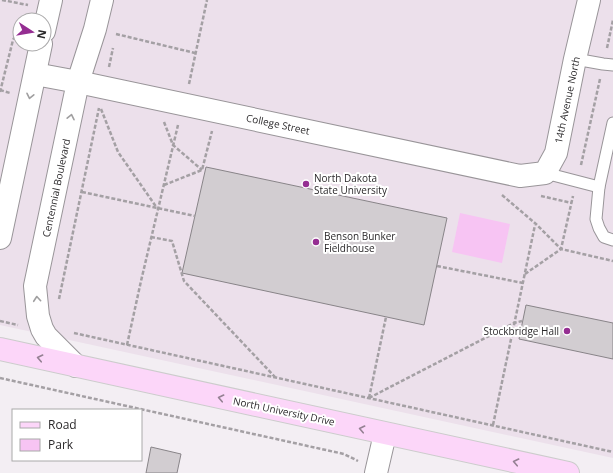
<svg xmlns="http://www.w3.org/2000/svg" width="613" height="473" font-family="'Open Sans',sans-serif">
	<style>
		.built { fill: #ece0eb; fill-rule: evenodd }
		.green { fill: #f7c4f3 }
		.building { fill: #d2cdd1; stroke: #888488 }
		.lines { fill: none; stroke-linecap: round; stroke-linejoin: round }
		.lane-casing { stroke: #999599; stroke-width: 13 }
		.street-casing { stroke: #999599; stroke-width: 24 }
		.primary-casing { stroke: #ccc; stroke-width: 24 }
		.path { stroke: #a4a0a4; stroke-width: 2.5; stroke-dasharray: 4 2; stroke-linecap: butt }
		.lane { stroke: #fff; stroke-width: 11 }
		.street { stroke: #fff; stroke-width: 22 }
		.primary { stroke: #fcd6f9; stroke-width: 22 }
		.oneway { stroke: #a09fa0 }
		.oneway2 { stroke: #948092 }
		.poi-dot { fill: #952e92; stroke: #fff; stroke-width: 1.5 }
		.labels { text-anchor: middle; stroke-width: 4; stroke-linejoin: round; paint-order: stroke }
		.street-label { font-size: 10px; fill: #2b292b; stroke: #fff }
		.poi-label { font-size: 10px; fill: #2b292b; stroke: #fff; text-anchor: start }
	</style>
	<rect width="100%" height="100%" fill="#f3eef3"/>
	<path class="built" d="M 0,0 L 613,0 L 613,458 L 0,325 ZM 20,20 L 44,20 L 44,44 L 20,44 Z"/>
	<polygon class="green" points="460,213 510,224 502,263 452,252"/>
	<g class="building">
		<polygon points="206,167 447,218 424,325 182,273"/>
		<polygon points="526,305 613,323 613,359 519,339"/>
		<polygon points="151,447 181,454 177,473 146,473"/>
	</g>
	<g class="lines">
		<defs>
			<g id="lane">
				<polyline points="575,59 603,64 613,65"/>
				<polyline points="613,123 599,187 596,219 599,228 604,237 613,240"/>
				<polyline points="545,173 599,187"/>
			</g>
			<g id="street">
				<polyline points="44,31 51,0"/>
				<polyline points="35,74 78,82 520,176 545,173 556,153 575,59 589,0"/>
				<polyline points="0,238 41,44"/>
				<polyline points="76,366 46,336 42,329 38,316 35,286 78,82 95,29 102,0"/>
				<polyline points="376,473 385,434"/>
			</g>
			<polyline id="primary" points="0,349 568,473"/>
		</defs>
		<use href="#lane" class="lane-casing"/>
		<use href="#street" class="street-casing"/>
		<use href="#primary" class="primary-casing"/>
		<g class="path">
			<polyline points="2,0 28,5"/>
			<polyline points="116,34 195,53"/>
			<polyline points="607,48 613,20"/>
			<polyline points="109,67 113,48"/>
			<polyline points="189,84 207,0"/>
			<polyline points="0,90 10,93"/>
			<polyline points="0,92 13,40 20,27"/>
			<polyline points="101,109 118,152 157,208"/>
			<polyline points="164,122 173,145 202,170"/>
			<polyline points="581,165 600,79"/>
			<polyline points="164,185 202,170 212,131"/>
			<polyline points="82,192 195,216"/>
			<polyline points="502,195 536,224 561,249 613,261"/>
			<polyline points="541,196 572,203"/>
			<polyline points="151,237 172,241 184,281 275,377"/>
			<polyline points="437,266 523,283"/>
			<polyline points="525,274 561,249 573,196"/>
			<polyline points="59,299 99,108"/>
			<polyline points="0,321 18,325"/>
			<polyline points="74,333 613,452"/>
			<polyline points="127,345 141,281 178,125"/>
			<polyline points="0,378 344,454 358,461"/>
			<polyline points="369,398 514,323 522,321"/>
			<polyline points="369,398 386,317"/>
			<polyline points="493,425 535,225"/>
		</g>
		<use href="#lane" class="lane"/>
		<use href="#street" class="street"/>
		<use href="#primary" class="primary"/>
	</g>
	<defs><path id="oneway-chevron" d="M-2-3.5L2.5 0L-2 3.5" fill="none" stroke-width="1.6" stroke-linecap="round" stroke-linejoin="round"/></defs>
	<g class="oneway">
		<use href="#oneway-chevron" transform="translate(30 96) rotate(102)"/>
		<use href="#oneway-chevron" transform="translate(71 117) rotate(-78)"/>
		<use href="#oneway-chevron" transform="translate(37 299) rotate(-95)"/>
	</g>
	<g class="oneway2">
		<use href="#oneway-chevron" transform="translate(40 358) rotate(-168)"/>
		<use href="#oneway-chevron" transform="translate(221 398) rotate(-168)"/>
		<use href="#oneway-chevron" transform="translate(362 429) rotate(-168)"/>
		<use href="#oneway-chevron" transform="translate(516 462) rotate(-168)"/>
	</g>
	<g class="poi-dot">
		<circle cx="306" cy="184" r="4"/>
		<circle cx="316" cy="242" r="4"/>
		<circle cx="567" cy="331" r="4"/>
	</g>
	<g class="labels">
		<g class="street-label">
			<text transform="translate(567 100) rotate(-78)" y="4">14th Avenue North</text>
			<text transform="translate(278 124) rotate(12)" y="4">College Street</text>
			<text transform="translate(56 188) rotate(-78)" y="4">Centennial Boulevard</text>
			<text transform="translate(284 411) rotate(12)" y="4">North University Drive</text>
		</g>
		<g class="poi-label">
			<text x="314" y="182">North Dakota<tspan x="314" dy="12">State University</tspan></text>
			<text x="324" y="240">Benson Bunker<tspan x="324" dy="12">Fieldhouse</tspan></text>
			<text x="559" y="335" text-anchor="end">Stockbridge Hall</text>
		</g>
	</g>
	<rect x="12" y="409" width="130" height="52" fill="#ffffff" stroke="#aaa9aa"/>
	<rect x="20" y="422" width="20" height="6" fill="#fcd6f9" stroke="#aaa9aa"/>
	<text x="48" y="429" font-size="12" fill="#2b292b">Road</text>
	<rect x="20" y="439" width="20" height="12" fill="#f7c4f3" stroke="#aaa9aa"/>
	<text x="48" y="449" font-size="12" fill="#2b292b">Park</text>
	<g transform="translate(32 32) rotate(102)"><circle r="19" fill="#ffffff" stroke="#aaa9aa"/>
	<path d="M0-3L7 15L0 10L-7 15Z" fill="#952e92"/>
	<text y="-6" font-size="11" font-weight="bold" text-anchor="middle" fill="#2b292b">N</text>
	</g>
</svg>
